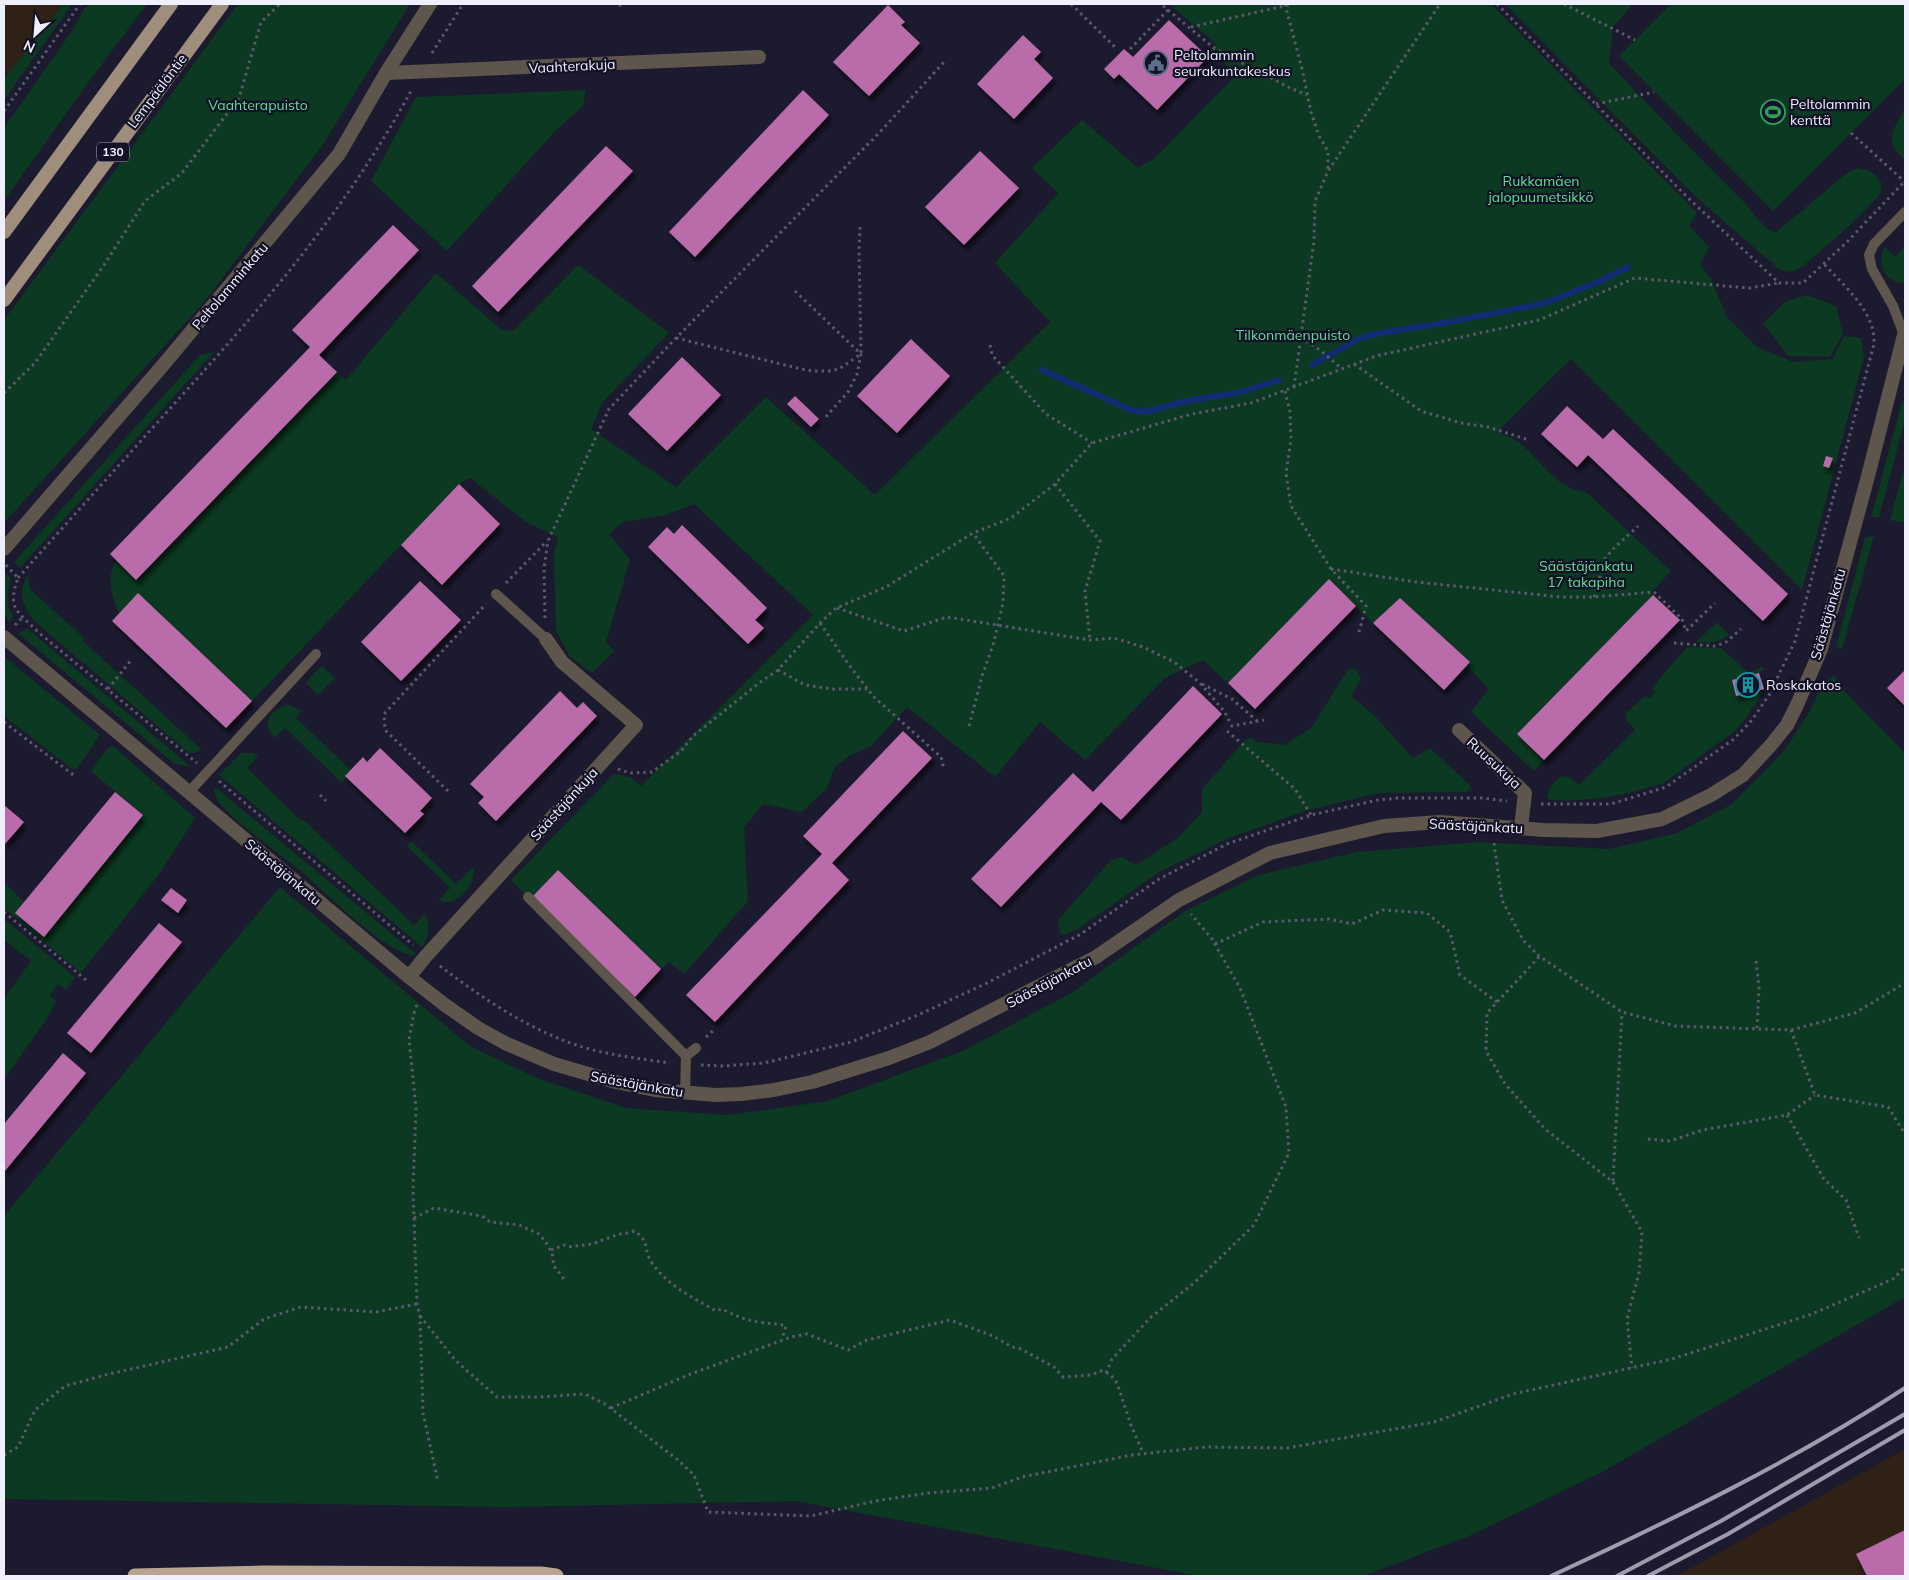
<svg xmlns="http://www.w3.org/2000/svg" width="1909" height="1580" font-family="Mulish,sans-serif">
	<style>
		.industrial { fill: #2f2115 }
		.green { fill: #0b3921 }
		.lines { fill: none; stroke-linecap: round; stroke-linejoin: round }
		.stream { stroke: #122c73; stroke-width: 6 }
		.building { fill: #b96ca9; filter: url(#shadow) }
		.path { stroke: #5c5a6d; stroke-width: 3; stroke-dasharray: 2.5 4; stroke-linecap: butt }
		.service { stroke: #5e554d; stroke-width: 10 }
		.minor { stroke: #5e554d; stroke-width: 14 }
		.tertiary { stroke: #5e554d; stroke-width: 14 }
		.primary { stroke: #a08e7c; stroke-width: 14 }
		.motorway { stroke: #baa48f; stroke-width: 15 }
		.rail { stroke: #9d9cae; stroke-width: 4 }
		.labels { text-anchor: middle; stroke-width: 4.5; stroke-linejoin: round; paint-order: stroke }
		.shield { fill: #131125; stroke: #adacbd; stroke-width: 1 }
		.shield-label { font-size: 12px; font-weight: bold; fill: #efeffe }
		.poi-label { font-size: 14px; fill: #efeffe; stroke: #131125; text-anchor: start }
		.street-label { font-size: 14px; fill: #efeffe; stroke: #131125 }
		.park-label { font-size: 14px; fill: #5de096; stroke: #131125 }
	</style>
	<defs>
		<filter id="shadow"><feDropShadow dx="3" dy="5.5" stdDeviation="2.5" flood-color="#0009"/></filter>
	</defs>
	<rect width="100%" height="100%" fill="#1c1a2f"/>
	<g class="industrial">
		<polygon points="4,4 63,4 4,79"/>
		<polygon points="1905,1449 1905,1576 1677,1576"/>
	</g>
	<g class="green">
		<polygon points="63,4 72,4 4,100 4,79"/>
		<polygon points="89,4 147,4 90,80 4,201 4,128 72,31 84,9"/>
		<polygon points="238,4 410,4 322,146 205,301 4,523 4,320"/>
		<path d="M 1169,4 L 1491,4 L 1697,213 L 1689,226 L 1709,247 L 1700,264 L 1711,279 L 1727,317 L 1757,347 L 1793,362 L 1833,359 L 1844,336 L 1861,338 L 1864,357 L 1802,590 L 1571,359 L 1497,432 C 1506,436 1514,438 1522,445 C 1542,462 1557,489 1586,492 L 1671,571 L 1651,593 L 1653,595 L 1517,734 L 1544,760 L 1534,771 L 1471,712 L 1489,689 L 1468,667 L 1444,690 L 1470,662 L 1400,598 L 1373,623 L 1329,580 L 1228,683 L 1203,660 L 1165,678 L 1085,760 L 1040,722 L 995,777 L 907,707 L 871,746 L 849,756 L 835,767 L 827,788 L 802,812 L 763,804 L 744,827 L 748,901 L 684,974 L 669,962 L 661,969 L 558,870 L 532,897 L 528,897 L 511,880 L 614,774 L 631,777 L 641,786 L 813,615 L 694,504 L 666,515 L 623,522 L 609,534 L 630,560 L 606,642 L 614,651 L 592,673 L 569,656 L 556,630 L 554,552 L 558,537 L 526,522 L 470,478 L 459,484 L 252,701 L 138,594 L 119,614 C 112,597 106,576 116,560 L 137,580 L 337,372 L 346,380 L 436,273 L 502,330 L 513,331 L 578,265 L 669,333 L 602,403 L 591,429 L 676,487 L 766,397 L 875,495 L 1050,322 L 995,263 L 1058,193 L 1032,168 L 1082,120 L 1138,168 L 1155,158 L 1237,74 L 1210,51 L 1216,44 Z"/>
		<path d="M 1505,4 L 1633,4 L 1613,27 L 1609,63 C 1653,110 1697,156 1743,201 C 1752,211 1764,229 1775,233 L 1847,173 L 1857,168 L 1868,170 L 1875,175 L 1881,182 L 1881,190 L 1878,197 L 1846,229 L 1802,267 L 1790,272 L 1780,270 L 1706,206 L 1679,180 Z"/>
		<polygon points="1671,4 1905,4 1905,79 1773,211 1619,56"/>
		<polygon points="586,90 583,106 557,129 447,251 371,181 416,97"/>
		<path d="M 1905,109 L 1905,159 C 1882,143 1894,128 1905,109 Z"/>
		<path d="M 1884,246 L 1895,257 L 1905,246 L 1905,283 C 1884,283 1877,264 1884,246 Z"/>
		<polygon points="1807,295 1836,306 1843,334 1830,357 1788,356 1763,323 1785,302"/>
		<polygon points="214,352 20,568 14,562 200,355"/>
		<polygon points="1905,401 1905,420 1879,517 1871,517 1902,402"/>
		<polygon points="1905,464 1905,523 1890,520"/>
		<polygon points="1874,536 1842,649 1836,647 1865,537"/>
		<path d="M 31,572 L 28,581 L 31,590 L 84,638 L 83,641 L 201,749 L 195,753 L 189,753 L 33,620 C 21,601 16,591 31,572 Z"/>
		<path d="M 6,573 L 11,579 C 7,592 5,604 13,616 L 9,623 C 2,610 0,587 6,573 Z"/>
		<path d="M 1717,622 L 1729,635 C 1718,644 1710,643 1696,642 Z"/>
		<polygon points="27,628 191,767 175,764 170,760 19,634"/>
		<path d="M 1690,647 L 1721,648 L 1749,673 L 1762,667 L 1764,669 L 1759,673 L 1732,680 L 1736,696 L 1765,690 L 1745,719 L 1735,731 L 1664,783 L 1629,793 L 1602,798 L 1566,801 L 1547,799 C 1549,787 1552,782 1563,776 L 1571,778 L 1579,785 L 1635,730 L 1627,721 L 1625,714 L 1645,696 L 1650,698 L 1655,691 L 1652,688 L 1686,648 Z"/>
		<polygon points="4,658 6,658 100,735 77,769 72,769 4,716"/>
		<polygon points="320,667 323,667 335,678 318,695 306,683"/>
		<polygon points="1348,669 1356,669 1361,679 1351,696 1374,715 1413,758 1430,748 1470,785 1471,790 1466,792 1378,793 1305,811 1229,838 1159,872 1078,929 1064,935 1060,933 1058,920 1111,860 1122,857 1136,865 1179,837 1202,812 1202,789 1246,739 1252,738 1258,742 1285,745 1312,727"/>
		<polygon points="1834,675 1843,690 1905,753 1905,1297 1604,1471 1469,1536 1363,1576 1200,1576 796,1501 506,1507 4,1499 4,1216 280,887 470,1046 539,1079 626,1108 728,1115 828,1101 965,1050 1071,993 1185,911 1258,875 1357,852 1479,842 1609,849 1677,833 1732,804 1784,751 1810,711 1821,686"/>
		<path d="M 285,705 L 292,706 L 302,711 L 296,718 L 351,770 L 342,783 L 285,728 L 275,738 C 261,724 268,713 285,705 Z"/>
		<polygon points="113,746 195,818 159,874 81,973 4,908 4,882 24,902 15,913 44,936 143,815 92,772 92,768 108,748"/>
		<path d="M 241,753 L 254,753 L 258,756 L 247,768 L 299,819 L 305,821 L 414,925 L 425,914 C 431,927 429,936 422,947 L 219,775 Z"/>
		<path d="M 214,786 L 416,954 L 416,955 C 409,956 400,952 394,948 C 360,929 327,893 297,868 C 271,847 242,828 220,804 C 216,799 214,793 214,786 Z"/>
		<path d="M 411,841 L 456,884 L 473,867 C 477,884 457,909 439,900 L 450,888 L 407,846 Z"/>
		<polygon points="4,919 75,977 66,990 58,984 50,995 56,1002 44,1023 4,1079 4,998 31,961 4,940"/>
	</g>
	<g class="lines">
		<g class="stream">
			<polyline points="1312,365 1360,338 1375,334 1455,321 1545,303 1598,282 1628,267"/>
			<polyline points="1042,370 1131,410 1145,412 1187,401 1241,392 1279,380"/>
		</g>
	</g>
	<g class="building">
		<polygon points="888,5 905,22 901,25 920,43 869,96 833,62"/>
		<polygon points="1169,20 1208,57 1157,110 1119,74 1114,79 1104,69 1124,49 1133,57"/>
		<polygon points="1023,35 1041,52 1034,59 1053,78 1014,119 977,84"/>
		<polygon points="803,90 829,115 695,257 669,232"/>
		<polygon points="606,146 633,171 498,312 472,286"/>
		<polygon points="980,151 1019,188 964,245 925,207"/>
		<polygon points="393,225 419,250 319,355 337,372 136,580 110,554 310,347 292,330"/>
		<polygon points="911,339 950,376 897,433 857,396"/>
		<polygon points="682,357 721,395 667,451 628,414"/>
		<polygon points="795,396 819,419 811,427 787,404"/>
		<polygon points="1567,406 1603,439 1613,429 1788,594 1763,621 1588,455 1577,467 1541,434"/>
		<polygon points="1826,456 1833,458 1829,468 1823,466"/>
		<polygon points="459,484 500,524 442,585 401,545"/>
		<polygon points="682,525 767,608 755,620 764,628 748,644 648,547 667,527 674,534"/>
		<polygon points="1329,579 1356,606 1255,709 1228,683"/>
		<polygon points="420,581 461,620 401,681 361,642"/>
		<polygon points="138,593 252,701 226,728 112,621"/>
		<polygon points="1653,595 1680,620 1544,760 1517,734"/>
		<polygon points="1400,598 1470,662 1444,690 1373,623"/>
		<polygon points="1905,670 1905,706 1887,688"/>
		<polygon points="1759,673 1764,689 1736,696 1732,680"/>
		<polygon points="1193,686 1222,714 1121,820 1101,802 1001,907 971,879 1073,773 1093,792"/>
		<polygon points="560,691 577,708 583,702 597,716 496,821 478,803 484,797 470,784"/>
		<polygon points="903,731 932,758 832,863 849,880 715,1022 686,995 822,854 803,836"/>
		<polygon points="380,748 432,798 420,811 424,814 405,833 345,776 363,757 367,762"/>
		<polygon points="115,792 143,815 44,937 15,913"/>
		<polygon points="4,805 24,822 4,845"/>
		<polygon points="558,870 661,969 635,997 532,897"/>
		<polygon points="171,888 187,900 178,913 161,900"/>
		<polygon points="159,923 182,942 91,1053 67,1033"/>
		<polygon points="63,1053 86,1073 4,1172 4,1124"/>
		<polygon points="1905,1530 1905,1576 1867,1576 1856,1554"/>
	</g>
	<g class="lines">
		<g class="path">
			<polyline points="620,4 620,8"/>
			<polyline points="1071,4 1116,48"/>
			<polyline points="1285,4 1303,73 1311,112 1319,136 1328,151 1328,169"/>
			<polyline points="1497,4 1686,196 1779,283 1803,283 1847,242 1905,181"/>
			<polyline points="1564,4 1635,40"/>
			<polyline points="1168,10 1214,48 1290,88 1307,95"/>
			<polyline points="1191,27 1293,4"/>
			<polyline points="1130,49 1168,10 1161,4"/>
			<polyline points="432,53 463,4"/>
			<polyline points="1596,104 1654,92"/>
			<polyline points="4,111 80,4"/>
			<polyline points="1851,133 1905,182"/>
			<polyline points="795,291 861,354 857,374 848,392 824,419"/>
			<polyline points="1301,337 1321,351 1341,368"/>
			<polyline points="676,338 801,369 813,371 829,371 839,369 861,354 859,249 860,227"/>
			<polyline points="990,345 992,355 1046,414 1092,443"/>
			<polyline points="1354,364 1421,411 1461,423 1488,427 1526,439"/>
			<polyline points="1294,387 1314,241 1315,201 1328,171 1440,4"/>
			<polyline points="1285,391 1290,412 1291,440 1286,473 1291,506 1331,569 1366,606 1358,636"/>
			<polyline points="4,393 35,363 104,265 145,201 182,173 239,98 261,22 280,4"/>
			<polyline points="1055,484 1100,541 1085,591 1090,640"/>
			<path d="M 6,565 L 18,578 C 7,610 17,610 38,632 L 197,763"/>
			<polyline points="1331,569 1416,582 1561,597 1594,597 1654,592 1682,619 1686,631 1715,603"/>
			<path d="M 18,578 C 70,519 123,461 175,403 C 264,305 349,206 412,89"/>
			<polyline points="506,583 547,541"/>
			<polyline points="1594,597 1605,559 1613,549 1638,526"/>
			<polyline points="837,608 904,631 947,617 1090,640 1114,638 1143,647 1174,662 1200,683 1224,711 1232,726 1264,720"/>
			<polyline points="545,618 544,568 548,541 609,409 676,338 880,132 945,61"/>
			<polyline points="820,623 849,665 873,696 941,757 944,769"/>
			<polyline points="15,625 23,617"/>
			<polyline points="1674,643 1714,646 1725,643 1741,629"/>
			<polyline points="778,670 805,685 832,689 867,689"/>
			<polyline points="1202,684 1232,699 1257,721"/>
			<polyline points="108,689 132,659"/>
			<polyline points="4,722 76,777"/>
			<polyline points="969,726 982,676 993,645 1003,603 1004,576 973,533"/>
			<polyline points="1227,731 1295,789 1311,815"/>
			<polyline points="618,769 630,773 652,772 681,751 693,736 763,680 778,670 820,623 836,608 886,587 973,533 1011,518 1055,484 1092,443 1192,414 1251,403 1376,356 1539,320 1635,278 1749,288 1779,283"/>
			<polyline points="219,781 413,945"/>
			<polyline points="448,791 385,730 384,714 486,604"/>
			<polyline points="320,795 326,801"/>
			<path d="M 1541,804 L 1611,804 L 1666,787 L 1734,739 L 1752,720 L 1769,695 L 1795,641 L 1874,344 C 1876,312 1844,286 1824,264"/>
			<polyline points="1494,843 1502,900 1523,940 1539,956 1622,1012 1675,1026 1791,1030 1855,1013 1905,983"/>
			<polyline points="4,912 86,980"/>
			<polyline points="1215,944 1263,922 1329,919 1352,924 1383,910 1427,913 1450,932 1460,975 1497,1002"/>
			<polyline points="1539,957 1487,1013 1486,1051 1505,1084 1545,1129 1613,1182 1642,1232 1639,1273 1627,1319 1632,1368"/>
			<polyline points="1756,961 1759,987 1757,1028"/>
			<path d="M 440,966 C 478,995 519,1023 565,1041 C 598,1054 635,1058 670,1063"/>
			<polyline points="417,1005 414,1013 409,1039 416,1108 413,1190 417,1304 420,1316 423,1413 438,1482"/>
			<polyline points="1791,1030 1815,1095 1888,1107 1905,1134"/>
			<polyline points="706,1037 715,1029"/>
			<polyline points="701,1065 723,1066 764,1063 851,1042 918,1015 987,983 1081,934 1159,879 1227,844 1311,815 1378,800 1398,798 1482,798 1507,801"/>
			<polyline points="1787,1115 1824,1179 1846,1200 1859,1238"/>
			<polyline points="1648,1139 1670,1141 1703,1130 1787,1115 1815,1095"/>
			<polyline points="1613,1181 1622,1012"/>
			<polyline points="414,1218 434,1208 482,1216 490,1222 519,1225 539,1234 545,1241 552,1253 554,1266 566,1282"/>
			<path d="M 551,1250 L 564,1245 L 568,1247 L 592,1244 L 619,1234 L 624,1234 L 634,1231 C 650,1240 643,1250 652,1263 C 668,1286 692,1297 716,1311 L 722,1309 C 734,1315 745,1320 759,1322 C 769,1324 777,1323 786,1326 L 782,1339"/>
			<polyline points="420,1316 456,1361 497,1397 540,1397 585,1394 605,1404 678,1460 694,1475 708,1512 811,1516 875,1501 928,1493 992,1488 1022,1477 1132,1455 1206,1447 1287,1448 1434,1422 1513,1394 1672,1359 1812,1314 1893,1279 1905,1267"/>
			<polyline points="1106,1373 1112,1359 1150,1318 1194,1283 1254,1225 1289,1153 1286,1107 1240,988 1212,939 1191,914"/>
			<polyline points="611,1408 688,1375 791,1337 807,1334 848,1350 867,1340 950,1320 993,1336 1012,1347 1021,1349 1054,1367 1063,1377 1091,1375 1101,1371 1110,1374 1117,1383 1131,1425 1143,1453"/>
			<polyline points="4,1455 18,1447 35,1410 65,1386 109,1374 228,1347 264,1319 301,1307 376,1312 417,1304"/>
		</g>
		<g class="service">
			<polyline points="1904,335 1893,306 1872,269 1869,255 1874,244 1905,212"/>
			<polyline points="496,594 546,639"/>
			<polyline points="189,792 316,654"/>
			<polyline points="528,897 686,1056 685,1093"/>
			<polyline points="686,1056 696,1048"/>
		</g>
		<g class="minor">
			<polyline points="386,73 759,57"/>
			<polyline points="4,637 409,977 445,1005 478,1028 505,1043 554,1064 616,1082 655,1090 716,1095 741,1094 774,1090 812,1082 889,1058 930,1042 1096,957 1179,900 1270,853 1384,826 1440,822 1543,830 1597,831 1662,819 1711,795 1743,775 1771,745 1787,725 1797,705 1821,649 1867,480 1904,335"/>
			<polyline points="1459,730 1525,793 1521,828"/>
			<polyline points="409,977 426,956 636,725 562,662 546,639"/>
		</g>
		<polyline class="tertiary" points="4,549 164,364 339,154 386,73 430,4"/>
		<g class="primary">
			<polyline points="4,232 171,4"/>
			<polyline points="4,300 222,4"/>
		</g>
		<polyline class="motorway" points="135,1576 264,1573 541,1574 556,1576"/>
		<g class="rail">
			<path d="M 1551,1576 C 1672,1520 1793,1461 1905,1388"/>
			<polyline points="1617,1576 1721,1521 1905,1414"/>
			<polyline points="1648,1576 1728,1534 1905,1430"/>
		</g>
	</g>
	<defs>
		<symbol id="civic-ring" viewBox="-11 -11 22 22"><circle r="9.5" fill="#131125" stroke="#5c6f8a" stroke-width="1.5"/><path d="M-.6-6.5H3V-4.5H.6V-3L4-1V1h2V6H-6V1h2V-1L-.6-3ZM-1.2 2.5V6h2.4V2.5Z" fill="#5c6f8a"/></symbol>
		<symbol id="stadium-ring" viewBox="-11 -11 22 22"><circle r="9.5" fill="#131125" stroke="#2e9e5b" stroke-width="1.5"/><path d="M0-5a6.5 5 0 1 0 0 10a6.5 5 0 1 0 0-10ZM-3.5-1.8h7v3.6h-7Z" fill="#2e9e5b"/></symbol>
		<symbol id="building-ring" viewBox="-11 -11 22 22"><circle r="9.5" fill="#131125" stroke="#0f9aa8" stroke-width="1.5"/><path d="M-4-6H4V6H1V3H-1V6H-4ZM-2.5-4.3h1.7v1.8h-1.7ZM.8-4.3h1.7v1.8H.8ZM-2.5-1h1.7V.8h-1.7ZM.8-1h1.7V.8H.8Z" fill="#0f9aa8"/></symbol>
	</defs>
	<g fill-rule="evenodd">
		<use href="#civic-ring" x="1142" y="49" width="28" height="28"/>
		<use href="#stadium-ring" x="1759" y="98" width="28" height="28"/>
		<use href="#building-ring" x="1734" y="671" width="28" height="28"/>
	</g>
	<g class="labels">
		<rect class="shield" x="97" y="142.5" width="32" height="19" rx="4"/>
		<g class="shield-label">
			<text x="113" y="156">130</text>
		</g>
		<g class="poi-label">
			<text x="1174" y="60">Peltolammin<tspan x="1174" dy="16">seurakuntakeskus</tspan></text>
			<text x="1790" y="109">Peltolammin<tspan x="1790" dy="16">kenttä</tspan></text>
			<text x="1766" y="690">Roskakatos</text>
		</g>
		<g class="street-label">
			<text transform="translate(572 66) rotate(-3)" y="5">Vaahterakuja</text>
			<text transform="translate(157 91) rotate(-53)" y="5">Lempääläntie</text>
			<text transform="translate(230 286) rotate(-50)" y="5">Peltolamminkatu</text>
			<text transform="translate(1828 614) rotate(-74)" y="5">Säästäjänkatu</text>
			<text transform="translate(1494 763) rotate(43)" y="5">Ruusukuja</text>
			<text transform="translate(564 804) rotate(-48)" y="5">Säästäjänkuja</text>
			<text transform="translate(1476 826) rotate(3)" y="5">Säästäjänkatu</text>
			<text transform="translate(283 872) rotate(40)" y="5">Säästäjänkatu</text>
			<text transform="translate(1049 982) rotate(-28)" y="5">Säästäjänkatu</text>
			<text transform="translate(637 1084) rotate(10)" y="5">Säästäjänkatu</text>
		</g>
		<g class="park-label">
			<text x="258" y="110">Vaahterapuisto</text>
			<text x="1541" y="186">Rukkamäen<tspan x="1541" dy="16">jalopuumetsikkö</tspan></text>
			<text x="1293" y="340">Tilkonmäenpuisto</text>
			<text x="1586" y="571">Säästäjänkatu<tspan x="1586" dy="16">17 takapiha</tspan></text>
		</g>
	</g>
	<rect width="1909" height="1580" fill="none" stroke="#efeffe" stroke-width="10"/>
	<g transform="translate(35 35) rotate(206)" stroke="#131125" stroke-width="4" paint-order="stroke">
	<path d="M0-4L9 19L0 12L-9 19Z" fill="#efeffe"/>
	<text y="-8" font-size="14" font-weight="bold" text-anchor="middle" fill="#efeffe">N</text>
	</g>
</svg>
